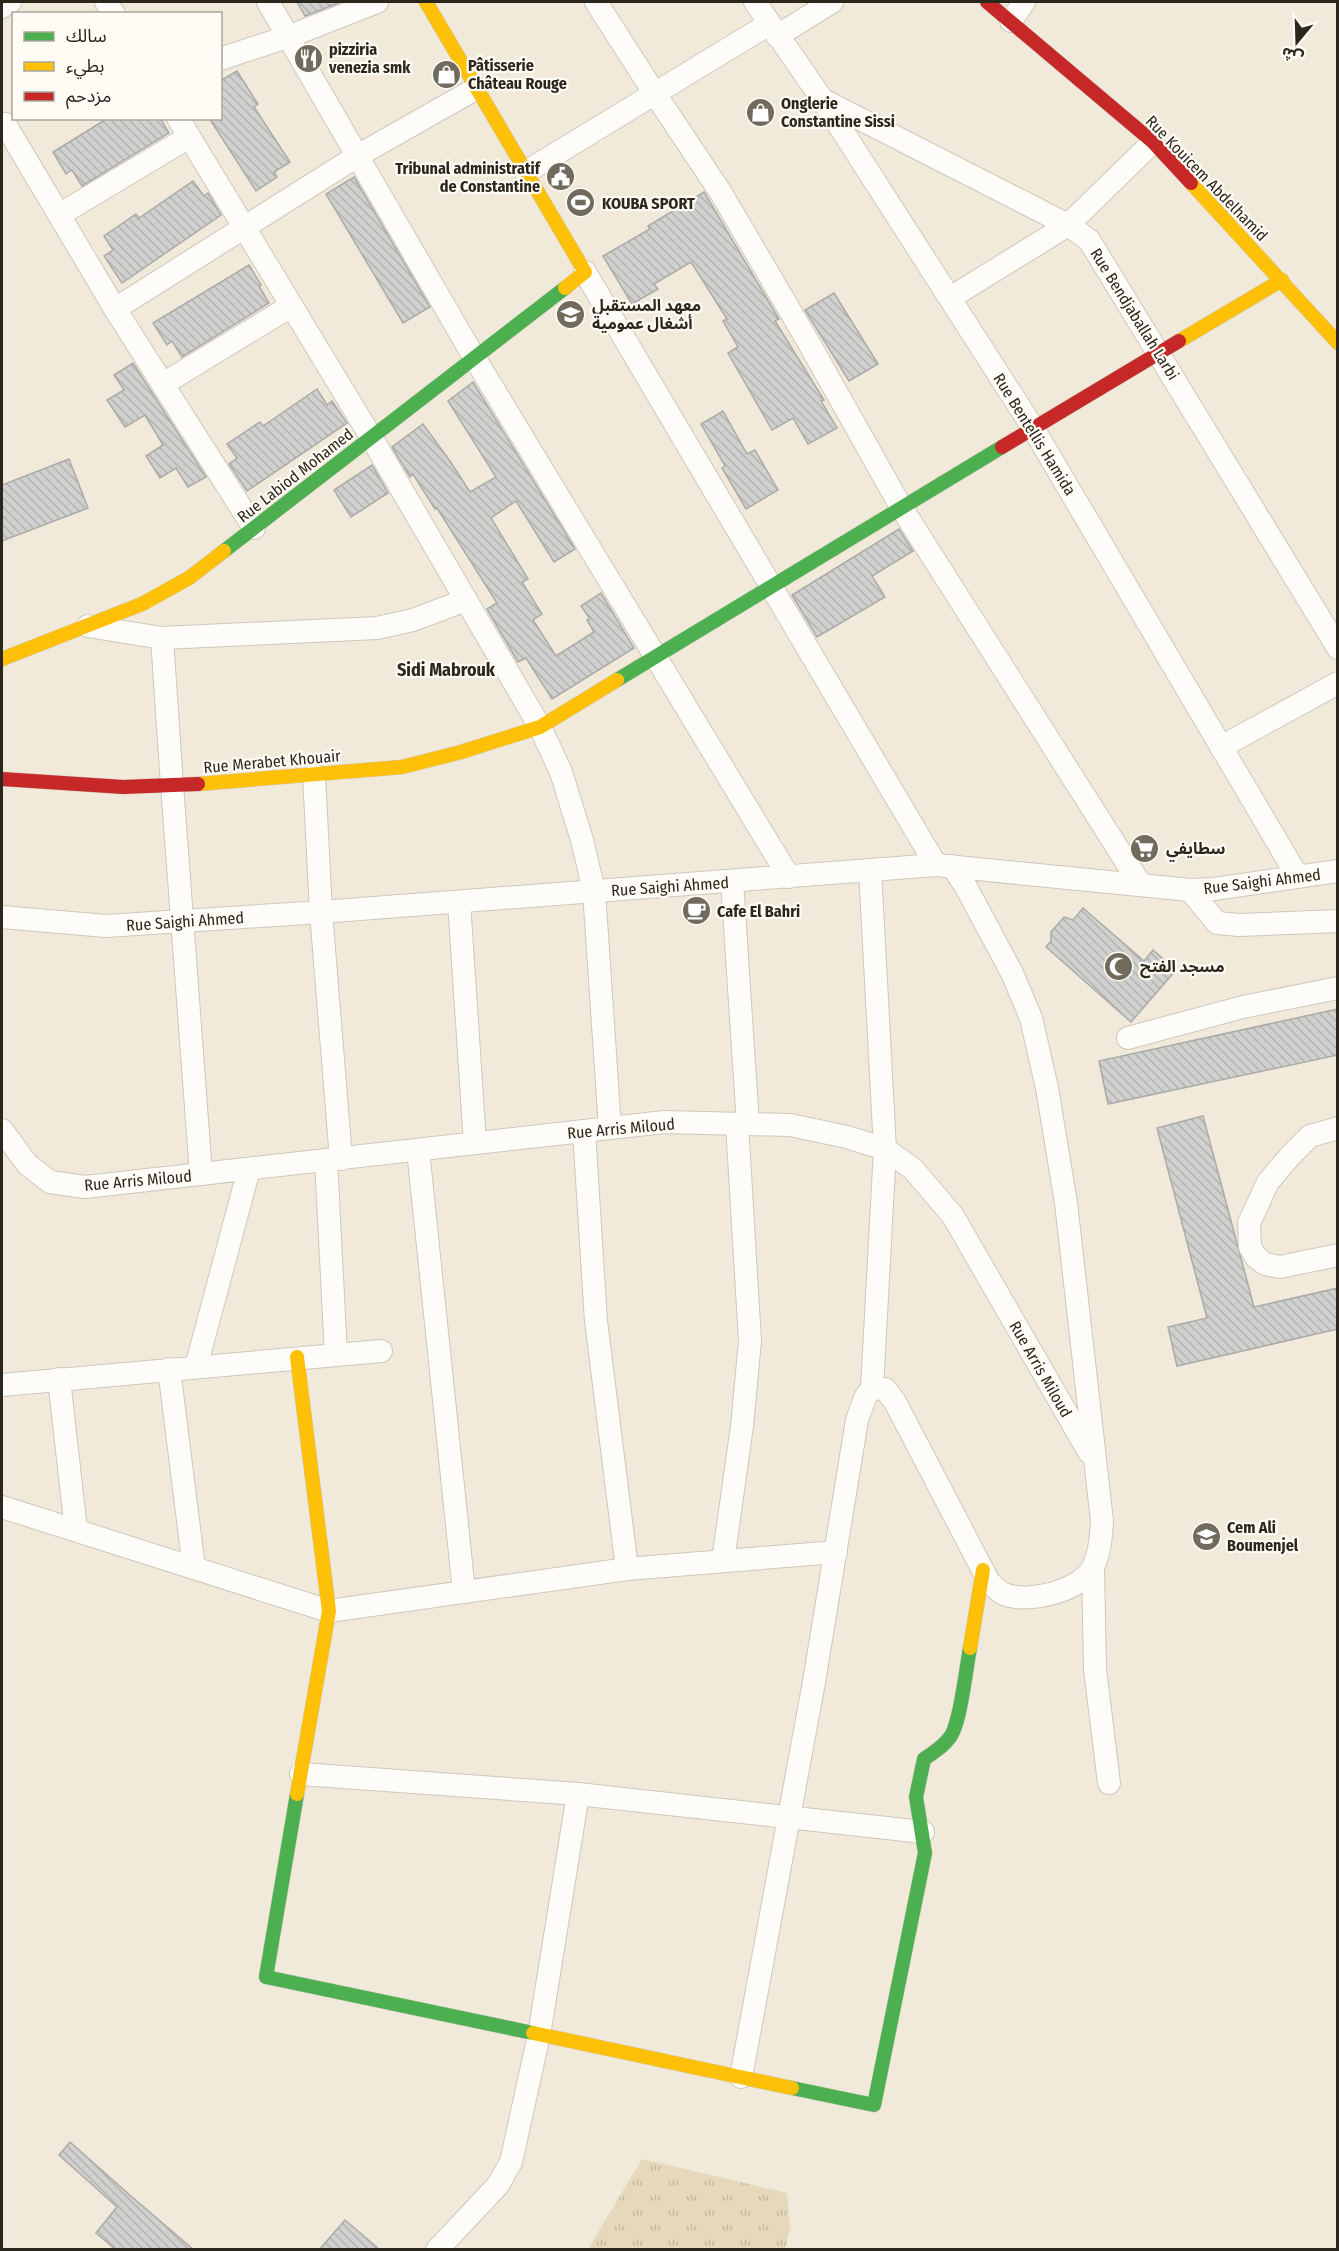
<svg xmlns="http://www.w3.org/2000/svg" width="1339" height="2251" font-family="'Fira Sans Condensed','Noto Sans Arabic',sans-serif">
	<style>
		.park { fill: url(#park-tufts) }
		.building { fill: url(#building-back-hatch); stroke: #aaaba8; stroke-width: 1.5 }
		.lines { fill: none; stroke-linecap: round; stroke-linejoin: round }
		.street-casing { stroke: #cec8bc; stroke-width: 24 }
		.fast-casing { stroke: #cec8bc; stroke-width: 15 }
		.slow-casing { stroke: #cec8bc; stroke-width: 15 }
		.jam-casing { stroke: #cec8bc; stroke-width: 15 }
		.street { stroke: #fdfcf9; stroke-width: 22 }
		.fast { stroke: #4caf50; stroke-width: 14 }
		.slow { stroke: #ffc107; stroke-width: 14 }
		.jam { stroke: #c62828; stroke-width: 14 }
		.labels { text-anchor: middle; stroke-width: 4.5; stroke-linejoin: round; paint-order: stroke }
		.poi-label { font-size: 16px; font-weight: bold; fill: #2c271c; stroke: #fffcf6; text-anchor: start }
		.street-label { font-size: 16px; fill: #2c271c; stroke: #fffcf6 }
		.neighbourhood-label { font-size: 18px; font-weight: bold; fill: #2c271c; stroke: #fffcf6 }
	</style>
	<defs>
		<pattern id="park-tufts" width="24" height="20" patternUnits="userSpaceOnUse" patternTransform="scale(1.5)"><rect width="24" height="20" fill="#e5d8bb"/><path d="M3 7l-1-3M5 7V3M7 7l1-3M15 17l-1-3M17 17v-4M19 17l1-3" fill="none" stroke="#c5b9a0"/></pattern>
		<pattern id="building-back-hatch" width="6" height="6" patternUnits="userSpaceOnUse" patternTransform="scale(1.5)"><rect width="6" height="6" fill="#d0d1ce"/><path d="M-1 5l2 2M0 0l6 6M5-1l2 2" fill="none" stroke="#b3b3b0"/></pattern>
	</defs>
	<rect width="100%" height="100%" fill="#f1eada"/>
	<polygon class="park" points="642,2159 787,2193 790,2229 785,2249 588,2249"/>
	<g class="building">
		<polygon points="297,2 341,2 305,16"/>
		<polygon points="237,71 258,104 254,107 290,162 274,172 277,177 256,191 209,118 220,118 220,81"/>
		<polygon points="108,118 160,118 169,133 82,186 72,170 66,174 53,152"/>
		<polygon points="354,177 430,307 403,323 326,194"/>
		<polygon points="193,181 204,196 208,193 221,215 122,283 104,256 113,250 104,236 136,214 139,218"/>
		<polygon points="704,192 779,319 775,321 824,400 821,401 837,428 808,444 793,418 772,430 728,353 738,347 723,321 727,319 691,262 654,284 658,289 632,304 603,256 650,229 648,226"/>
		<polygon points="249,265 261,285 259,286 269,303 182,357 172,341 167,345 153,323"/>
		<polygon points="834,293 878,364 849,381 805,310"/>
		<polygon points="133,363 206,477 188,487 176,468 160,478 146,456 163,445 145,415 125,427 107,400 124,390 114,375"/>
		<polygon points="473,382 575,549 554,562 516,501 491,518 528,579 522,582 542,614 533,620 556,656 594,632 587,620 590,619 581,606 601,593 634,648 552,699 526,658 518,662 487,609 497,603 437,508 435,509 413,474 410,477 392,447 423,424 450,461 470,492 496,477 448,401"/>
		<polygon points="317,389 327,405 332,401 347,423 247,491 229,464 237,458 227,444 260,422 263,426"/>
		<polygon points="723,411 747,454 755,450 778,490 746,509 722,468 725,466 701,424"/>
		<polygon points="69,459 88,508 2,541 2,485"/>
		<polygon points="372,465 388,493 351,517 334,490"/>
		<polygon points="899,529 913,551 872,576 885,597 817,637 792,595"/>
		<polygon points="1083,908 1144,961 1153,950 1176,970 1131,1022 1046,947 1051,941 1051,932 1064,917 1073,920"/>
		<polygon points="1338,1009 1338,1055 1108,1104 1099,1061"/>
		<polygon points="1203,1116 1254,1307 1338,1288 1338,1329 1177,1366 1168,1327 1207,1318 1157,1128"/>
		<polygon points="70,2142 132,2197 194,2250 116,2250 96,2233 117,2207 59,2155"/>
		<polygon points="345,2220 380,2250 319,2250"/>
	</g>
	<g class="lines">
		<defs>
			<g id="street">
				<polyline points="106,2 114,14"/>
				<polyline points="268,2 474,357 789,877"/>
				<polyline points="596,2 655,94 721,193 806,338 901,507 1141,885"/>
				<polyline points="755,2 822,99 1033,428 1298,877"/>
				<polyline points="2,7 10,2"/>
				<polyline points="1011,21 1024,2"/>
				<polyline points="777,36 832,2"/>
				<polyline points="220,59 290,36 377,2"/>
				<polyline points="823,100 1068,225 1089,240 1338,648"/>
				<polyline points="178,118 371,437 540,727 561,772 582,840 594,891 610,1128"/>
				<polyline points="5,124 115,309 254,528"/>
				<polyline points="526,172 769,24"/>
				<polyline points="59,215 189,137"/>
				<polyline points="585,272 936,865"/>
				<polyline points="950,298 1068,225 1153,142"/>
				<polyline points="115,309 359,155 477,88"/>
				<polyline points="163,384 291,306"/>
				<polyline points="88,626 162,638 377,628 413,620 466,600"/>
				<polyline points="162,638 172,785 201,1174"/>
				<polyline points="1221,747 1338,683"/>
				<polyline points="314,775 321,912 341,1159"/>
				<polyline points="870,870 885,1149 872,1388"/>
				<polyline points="732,881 748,1124"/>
				<polyline points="1190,890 1217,923 1239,925 1338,921"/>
				<polyline points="459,902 475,1143"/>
				<polyline points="2,917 106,926 321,912 936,865 1190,890 1214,889 1338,871"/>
				<polyline points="1128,1038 1243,1007 1338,988"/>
				<polyline points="1338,1128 1310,1136 1290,1156 1268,1182 1249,1223 1250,1247 1256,1257 1265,1264 1280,1267 1338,1255"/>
				<polyline points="2,1130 27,1164 50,1182 85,1187 664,1122 790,1125 847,1137 885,1149 913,1169 953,1216 1089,1452"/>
				<polyline points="584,1131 596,1321 627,1569"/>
				<polyline points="418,1150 464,1592"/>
				<polyline points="326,1160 336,1355"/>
				<polyline points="196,1367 249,1169"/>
				<polyline points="169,1369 194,1568"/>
				<polyline points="59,1379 76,1530"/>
				<polyline points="2,1385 381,1351"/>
				<polyline points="2,1507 329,1611 627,1569 836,1552"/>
				<polyline points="723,1561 742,1426 750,1341 737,1124"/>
				<polyline points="1093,1568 1095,1669 1109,1783"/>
				<polyline points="301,1774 578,1794 923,1832"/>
				<path d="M 741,2077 L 814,1682 L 857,1420 L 865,1398 L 872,1388 L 885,1389 L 895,1402 L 989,1582 C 994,1586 999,1592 1004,1594 C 1028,1604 1081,1591 1093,1567 C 1100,1553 1101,1536 1102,1521 L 1066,1203 L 1047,1088 L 1031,1018 L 1012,973 L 966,887 L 952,866"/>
				<polyline points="437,2250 498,2185 511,2162 539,2035 578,1794"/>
			</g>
			<g id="fast">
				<polyline points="224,551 565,288"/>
				<polyline points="617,680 1002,447"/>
				<polyline points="297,1794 266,1977 533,2033"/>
				<path d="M 792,2088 L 874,2105 L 925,1853 L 916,1797 L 924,1759 C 934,1752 946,1745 952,1734 C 961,1717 966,1669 970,1648"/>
			</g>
			<g id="slow">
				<polyline points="426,2 585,272 565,288"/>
				<polyline points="1191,183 1338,343"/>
				<polyline points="1179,341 1282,280"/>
				<polyline points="2,659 142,604 189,578 224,551"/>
				<polyline points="198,784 402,767 461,752 540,727 617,680"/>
				<polyline points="297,1357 329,1611 297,1794"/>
				<polyline points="970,1648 983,1570"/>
				<polyline points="533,2033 792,2088"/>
			</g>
			<g id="jam">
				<polyline points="987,2 1153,142 1191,183"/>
				<polyline points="1002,447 1179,341"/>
				<polyline points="2,779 123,787 198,784"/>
			</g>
		</defs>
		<use href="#street" class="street-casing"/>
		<use href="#fast" class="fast-casing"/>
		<use href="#slow" class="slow-casing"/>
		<use href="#jam" class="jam-casing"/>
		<use href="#street" class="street"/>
		<use href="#fast" class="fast"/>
		<use href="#slow" class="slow"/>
		<use href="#jam" class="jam"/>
	</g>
	<defs>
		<symbol id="restaurant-disc" viewBox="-11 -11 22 22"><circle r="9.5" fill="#716b5e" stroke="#fffcf6"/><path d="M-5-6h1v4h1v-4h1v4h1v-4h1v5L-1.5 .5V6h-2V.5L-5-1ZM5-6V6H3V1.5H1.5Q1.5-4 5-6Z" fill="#fff"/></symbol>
		<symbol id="shop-disc" viewBox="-11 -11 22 22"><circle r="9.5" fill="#716b5e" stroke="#fffcf6"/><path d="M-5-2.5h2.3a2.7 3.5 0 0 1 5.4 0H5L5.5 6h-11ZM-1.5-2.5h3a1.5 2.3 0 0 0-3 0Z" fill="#fff"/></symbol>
		<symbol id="civic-disc" viewBox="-11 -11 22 22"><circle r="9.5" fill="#716b5e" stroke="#fffcf6"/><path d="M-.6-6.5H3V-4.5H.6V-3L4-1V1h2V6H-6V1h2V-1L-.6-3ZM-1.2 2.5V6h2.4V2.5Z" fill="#fff"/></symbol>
		<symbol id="stadium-disc" viewBox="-11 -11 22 22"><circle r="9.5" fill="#716b5e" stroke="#fffcf6"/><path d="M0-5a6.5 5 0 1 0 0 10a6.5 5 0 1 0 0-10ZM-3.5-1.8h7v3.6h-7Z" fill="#fff"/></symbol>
		<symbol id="school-disc" viewBox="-11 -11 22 22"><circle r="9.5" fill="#716b5e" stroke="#fffcf6"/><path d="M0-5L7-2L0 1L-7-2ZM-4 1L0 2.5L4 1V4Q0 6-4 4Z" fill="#fff"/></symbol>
		<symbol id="supermarket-disc" viewBox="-11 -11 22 22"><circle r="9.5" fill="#716b5e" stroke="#fffcf6"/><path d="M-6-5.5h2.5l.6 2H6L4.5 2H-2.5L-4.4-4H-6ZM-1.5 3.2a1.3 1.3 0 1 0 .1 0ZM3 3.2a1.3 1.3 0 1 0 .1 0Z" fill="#fff"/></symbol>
		<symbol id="cafe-disc" viewBox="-11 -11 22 22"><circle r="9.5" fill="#716b5e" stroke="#fffcf6"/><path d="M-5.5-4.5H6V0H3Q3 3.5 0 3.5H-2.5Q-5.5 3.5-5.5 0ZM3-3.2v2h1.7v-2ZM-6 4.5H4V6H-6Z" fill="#fff"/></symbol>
		<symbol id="mosque-disc" viewBox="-11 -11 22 22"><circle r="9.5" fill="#716b5e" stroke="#fffcf6"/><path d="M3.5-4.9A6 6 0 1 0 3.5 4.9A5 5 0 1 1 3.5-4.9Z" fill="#fff"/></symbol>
	</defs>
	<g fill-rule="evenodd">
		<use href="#restaurant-disc" x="292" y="42" width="33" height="33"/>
		<use href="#shop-disc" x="430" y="58" width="33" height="33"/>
		<use href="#shop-disc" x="744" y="96" width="33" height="33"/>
		<use href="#civic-disc" x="544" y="160" width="33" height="33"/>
		<use href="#stadium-disc" x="564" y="186" width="33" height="33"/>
		<use href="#school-disc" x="554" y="298" width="33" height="33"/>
		<use href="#supermarket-disc" x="1128" y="832" width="33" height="33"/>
		<use href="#cafe-disc" x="680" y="894" width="33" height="33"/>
		<use href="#mosque-disc" x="1102" y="950" width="33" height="33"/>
		<use href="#school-disc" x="1190" y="1520" width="33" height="33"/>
	</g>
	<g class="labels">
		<g class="poi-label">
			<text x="329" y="55">pizziria<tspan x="329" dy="18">venezia smk</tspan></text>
			<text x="468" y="71">Pâtisserie<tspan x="468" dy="18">Château Rouge</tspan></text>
			<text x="781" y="109">Onglerie<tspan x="781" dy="18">Constantine Sissi</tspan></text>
			<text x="540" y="174" text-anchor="end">Tribunal administratif<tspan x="540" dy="18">de Constantine</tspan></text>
			<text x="602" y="209">KOUBA SPORT</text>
			<text x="592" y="311">معهد المستقبل<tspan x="592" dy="18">أشغال عمومية</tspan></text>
			<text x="1166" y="854">سطايفي</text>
			<text x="717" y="917">Cafe El Bahri</text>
			<text x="1140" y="972">مسجد الفتح</text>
			<text x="1227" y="1533">Cem Ali<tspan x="1227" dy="18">Boumenjel</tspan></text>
		</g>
		<g class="street-label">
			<text transform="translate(1207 178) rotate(46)" y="6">Rue Kouicem Abdelhamid</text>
			<text transform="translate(1135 314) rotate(58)" y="6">Rue Bendjaballah Larbi</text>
			<text transform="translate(1035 434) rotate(58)" y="6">Rue Bentellis Hamida</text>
			<text transform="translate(295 475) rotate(-38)" y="6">Rue Labiod Mohamed</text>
			<text transform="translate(272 761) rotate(-5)" y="6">Rue Merabet Khouair</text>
			<text transform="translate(1262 881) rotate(-7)" y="6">Rue Saighi Ahmed</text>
			<text transform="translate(670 886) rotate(-4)" y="6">Rue Saighi Ahmed</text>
			<text transform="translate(185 921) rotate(-4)" y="6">Rue Saighi Ahmed</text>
			<text transform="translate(621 1128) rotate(-5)" y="6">Rue Arris Miloud</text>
			<text transform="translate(138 1180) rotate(-5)" y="6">Rue Arris Miloud</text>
			<text transform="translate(1041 1369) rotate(60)" y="6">Rue Arris Miloud</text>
		</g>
		<g class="neighbourhood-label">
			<text x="446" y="676">Sidi Mabrouk</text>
		</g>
	</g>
	<rect width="1339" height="2251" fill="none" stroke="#2c271c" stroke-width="6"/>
	<rect x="12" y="12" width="210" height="108" fill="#fffcf6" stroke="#aba79f" stroke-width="1.5"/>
	<rect x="24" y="32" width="30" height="9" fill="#4caf50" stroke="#aba79f" stroke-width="1.5"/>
	<text x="66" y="42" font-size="18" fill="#2c271c">سالك</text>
	<rect x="24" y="62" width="30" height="9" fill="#ffc107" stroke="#aba79f" stroke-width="1.5"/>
	<text x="66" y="72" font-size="18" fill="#2c271c">بطيء</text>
	<rect x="24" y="92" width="30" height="9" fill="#c62828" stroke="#aba79f" stroke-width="1.5"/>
	<text x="66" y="102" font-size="18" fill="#2c271c">مزدحم</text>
	<g transform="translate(1297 42) rotate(199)" stroke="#fffcf6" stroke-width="4.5" paint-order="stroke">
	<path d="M0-4.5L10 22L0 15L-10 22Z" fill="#2c271c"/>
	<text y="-9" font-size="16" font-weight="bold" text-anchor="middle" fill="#2c271c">ش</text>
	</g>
</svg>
